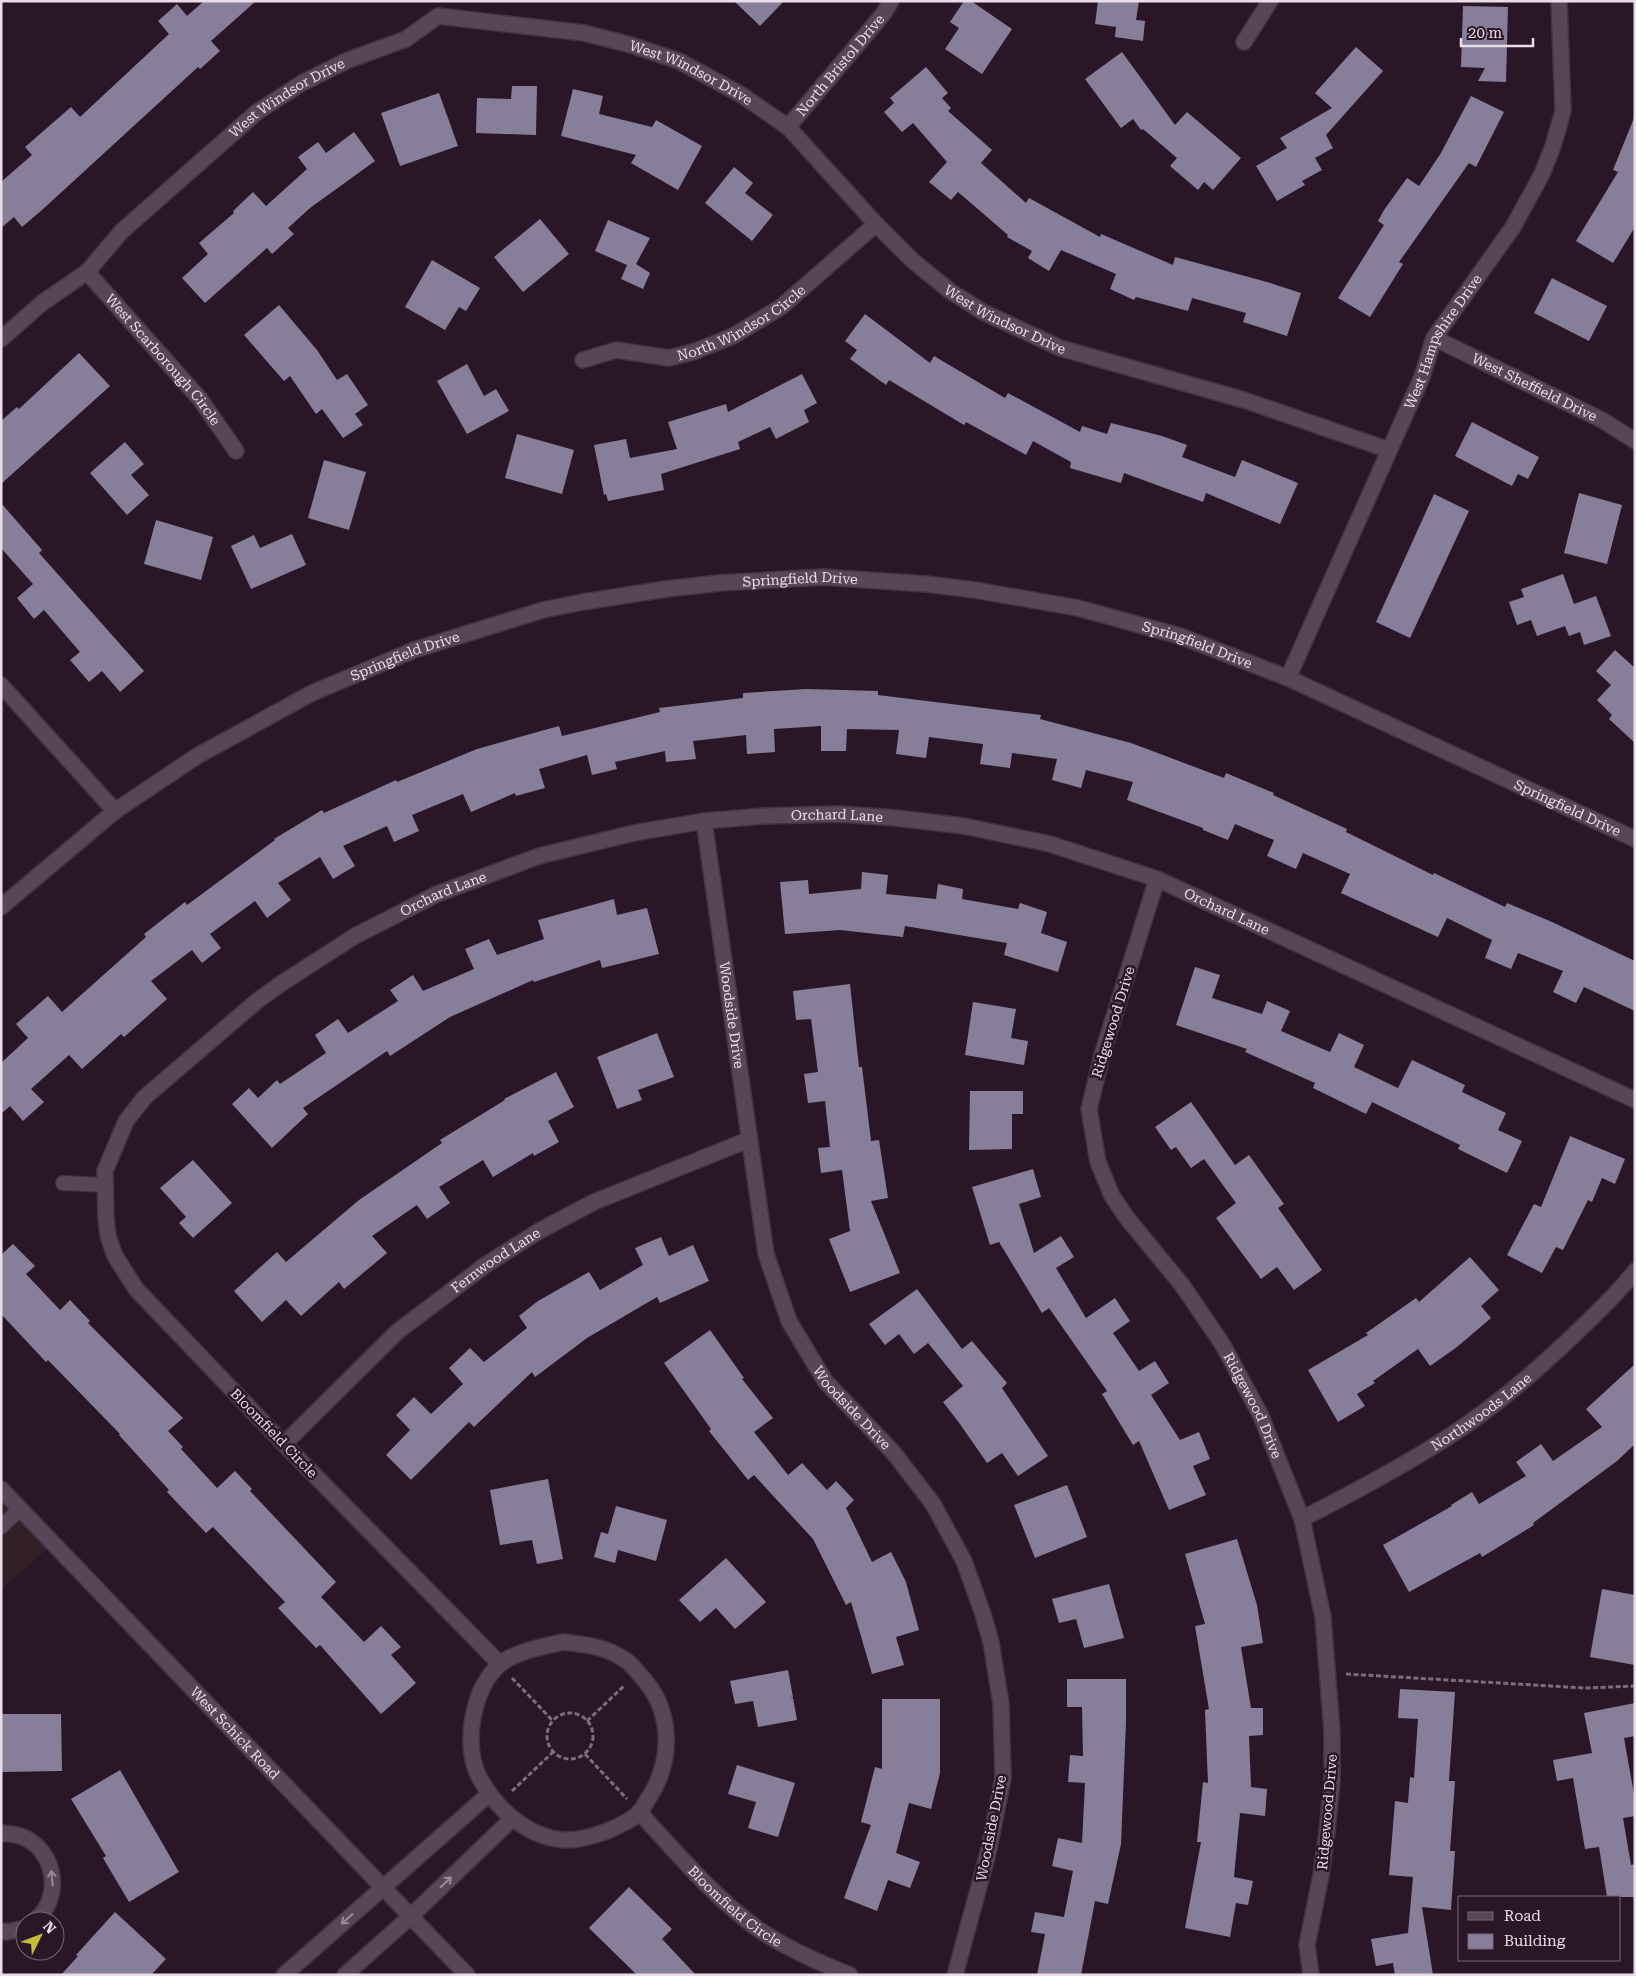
<svg xmlns="http://www.w3.org/2000/svg" width="1636" height="1976" font-family="'Roboto Serif',serif">
	<style>
		.commercial { fill: #322026 }
		.building { fill: #877f9a }
		.lines { fill: none; stroke-linecap: round; stroke-linejoin: round }
		.service-casing { stroke: #413341; stroke-width: 16 }
		.minor-casing { stroke: #413341; stroke-width: 18 }
		.tertiary-casing { stroke: #413341; stroke-width: 18 }
		.path { stroke: #7d6d7c; stroke-width: 3; stroke-dasharray: 5 2.5; stroke-linecap: butt }
		.service { stroke: #594558; stroke-width: 14 }
		.minor { stroke: #594558; stroke-width: 15 }
		.tertiary { stroke: #594558; stroke-width: 15 }
		.oneway { stroke: #9a8999 }
		.labels { text-anchor: middle; stroke-width: 5; stroke-linejoin: round; paint-order: stroke }
		.street-label { font-size: 14px; fill: #eadde9; stroke: #291728 }
	</style>
	<rect width="100%" height="100%" fill="#291728"/>
	<polygon class="commercial" points="1,1495 50,1546 1,1590"/>
	<g class="building">
		<polygon points="204,1 256,1 211,41 220,51 200,69 198,67 42,210 22,227 14,217 1,228 1,182 32,155 25,147 71,107 80,117 169,34 158,21 177,4 187,16"/>
		<polygon points="734,1 784,1 760,26"/>
		<polygon points="964,1 971,1 1012,29 982,74 945,49 959,28 950,22"/>
		<polygon points="1098,1 1139,1 1136,20 1145,21 1143,41 1115,37 1116,27 1095,24"/>
		<polygon points="1463,6 1508,7 1506,82 1478,81 1485,68 1461,67"/>
		<polygon points="1356,47 1383,71 1326,135 1333,148 1315,158 1322,170 1302,181 1305,185 1277,201 1256,166 1287,148 1280,138 1332,108 1315,93"/>
		<polygon points="1122,52 1175,125 1187,112 1241,158 1213,190 1204,182 1198,190 1170,166 1177,158 1143,129 1141,130 1133,119 1121,128 1085,79"/>
		<polygon points="926,67 948,93 942,98 951,108 948,111 992,150 981,163 1026,203 1029,198 1100,237 1101,234 1173,265 1175,257 1267,282 1301,293 1287,336 1243,322 1246,313 1192,298 1188,311 1136,297 1134,300 1110,289 1116,274 1061,250 1049,271 1028,258 1032,251 1007,237 1008,235 958,192 951,200 929,182 947,162 913,123 902,132 884,112 894,103 890,98"/>
		<polygon points="512,86 537,86 536,135 476,133 477,98 511,99"/>
		<polygon points="573,89 603,96 599,114 652,127 656,120 702,146 678,190 631,163 636,155 561,136"/>
		<polygon points="439,93 458,146 400,166 381,113"/>
		<polygon points="1471,96 1504,112 1476,167 1469,163 1399,262 1403,264 1370,317 1338,298 1384,225 1378,221 1384,210 1407,178 1419,186 1441,153"/>
		<polygon points="1634,118 1635,227 1613,263 1576,241 1618,172 1613,170"/>
		<polygon points="354,132 375,161 310,208 288,228 294,234 272,254 267,248 205,303 182,278 208,254 199,243 234,213 233,211 253,192 266,206 307,169 298,157 318,142 326,153"/>
		<polygon points="734,167 753,183 745,193 773,215 752,241 705,203"/>
		<polygon points="540,219 569,254 523,292 494,257"/>
		<polygon points="608,220 650,238 636,264 650,273 643,289 621,279 627,265 595,251"/>
		<polygon points="432,260 480,288 466,311 459,307 445,330 405,307"/>
		<polygon points="1552,278 1607,306 1589,341 1534,313"/>
		<polygon points="279,305 317,350 337,380 347,374 368,405 355,414 363,425 343,438 322,409 316,414 290,376 284,381 244,335"/>
		<polygon points="865,314 930,363 934,356 1005,398 1008,393 1080,432 1082,426 1107,434 1111,423 1162,436 1187,445 1182,457 1235,477 1242,460 1298,483 1280,524 1206,493 1203,502 1124,473 1121,483 1070,468 1071,462 1033,441 1026,455 966,422 964,425 889,380 886,385 850,359 857,350 845,341"/>
		<polygon points="79,353 110,386 1,484 1,421 17,407 19,409"/>
		<polygon points="467,364 484,396 496,389 509,411 467,434 437,381"/>
		<polygon points="802,374 817,403 804,410 809,422 776,439 770,427 738,442 740,449 661,474 664,490 608,501 606,494 604,495 594,445 626,439 630,458 677,449 668,422 726,404 728,412"/>
		<polygon points="1472,422 1539,457 1528,479 1518,474 1512,486 1455,456"/>
		<polygon points="517,434 574,450 562,494 505,478"/>
		<polygon points="125,442 144,464 131,475 149,495 127,515 90,473"/>
		<polygon points="324,460 366,472 349,530 308,518"/>
		<polygon points="1579,493 1622,505 1607,564 1564,553"/>
		<polygon points="1434,494 1469,511 1410,638 1376,622"/>
		<polygon points="1,503 42,550 39,553 144,671 120,692 102,671 89,682 70,660 80,652 44,610 34,619 17,598 33,584 1,548"/>
		<polygon points="156,520 213,537 201,580 144,564"/>
		<polygon points="292,534 306,565 251,589 231,546 254,535 260,548"/>
		<polygon points="1563,574 1574,604 1596,596 1611,636 1584,645 1580,632 1569,636 1565,626 1537,636 1531,620 1517,625 1509,602 1524,597 1521,589"/>
		<polygon points="1615,650 1635,668 1635,743 1609,719 1612,715 1597,700 1611,685 1596,671"/>
		<polygon points="806,689 878,691 878,695 1041,715 1040,719 1131,743 1224,778 1226,773 1274,793 1273,795 1347,829 1346,832 1433,875 1434,873 1505,907 1507,903 1552,922 1635,961 1635,1011 1584,987 1576,1003 1553,992 1563,971 1518,953 1511,969 1485,958 1492,940 1447,918 1438,937 1341,893 1350,874 1303,853 1296,869 1267,856 1274,840 1235,824 1228,840 1203,830 1203,828 1127,800 1133,782 1086,770 1081,788 1052,780 1057,759 1012,753 1010,768 980,764 983,744 929,737 926,758 896,754 899,730 847,729 846,751 821,751 821,726 774,729 775,752 747,754 746,735 693,741 696,759 666,762 665,751 615,762 617,769 592,775 587,755 539,769 545,788 516,796 515,793 471,812 463,794 412,815 419,831 394,842 387,826 343,846 355,866 333,879 320,857 278,883 291,900 267,918 255,901 210,934 221,948 202,963 192,950 151,981 167,999 124,1037 121,1034 82,1069 69,1055 31,1089 44,1102 23,1121 10,1106 1,1114 1,1063 28,1038 16,1024 48,996 62,1012 146,937 144,934 185,902 187,905 275,840 274,839 322,810 324,813 396,780 397,782 477,749 559,726 562,736 660,712 659,708 743,698 743,693"/>
		<polygon points="862,872 888,875 886,894 936,899 938,884 963,889 962,899 1018,909 1020,903 1047,912 1041,933 1067,942 1058,972 1004,955 1007,943 905,926 903,937 840,930 785,934 780,882 808,880 809,894 861,889"/>
		<polygon points="614,899 617,915 647,908 659,954 602,968 600,960 534,982 533,980 450,1017 390,1056 387,1051 303,1108 308,1114 272,1148 232,1104 249,1088 258,1098 277,1080 280,1084 326,1053 315,1035 338,1019 348,1033 398,1001 390,990 413,975 423,991 474,969 465,949 489,939 497,955 544,939 538,920"/>
		<polygon points="1195,967 1220,975 1212,998 1262,1014 1267,1001 1290,1011 1281,1031 1330,1052 1339,1033 1364,1045 1354,1067 1398,1088 1412,1060 1465,1085 1462,1092 1506,1113 1498,1130 1522,1141 1507,1173 1458,1149 1460,1145 1372,1102 1366,1114 1313,1088 1315,1083 1245,1052 1247,1049 1176,1025"/>
		<polygon points="850,984 859,1067 862,1067 871,1141 879,1140 888,1198 871,1201 900,1273 850,1292 829,1239 850,1231 842,1170 821,1173 818,1148 830,1147 825,1101 808,1103 804,1074 818,1072 811,1019 796,1020 793,991"/>
		<polygon points="973,1002 1016,1009 1011,1038 1028,1041 1024,1065 965,1055"/>
		<polygon points="657,1033 674,1077 638,1090 642,1100 617,1109 597,1057"/>
		<polygon points="556,1072 574,1107 548,1121 559,1142 534,1156 533,1153 493,1177 483,1160 439,1187 450,1203 427,1219 417,1205 372,1236 387,1253 344,1289 339,1282 301,1316 286,1300 262,1322 234,1291 277,1252 286,1262 359,1200 442,1143 440,1140 505,1100 504,1099"/>
		<polygon points="970,1091 1023,1091 1023,1114 1012,1114 1012,1149 969,1150"/>
		<polygon points="1191,1102 1235,1165 1249,1155 1284,1204 1278,1208 1322,1270 1294,1290 1277,1267 1261,1279 1216,1218 1236,1203 1204,1159 1191,1168 1176,1147 1171,1150 1155,1127"/>
		<polygon points="1570,1136 1625,1159 1615,1184 1602,1178 1592,1202 1588,1200 1563,1250 1556,1247 1542,1273 1507,1255 1534,1204 1541,1207"/>
		<polygon points="193,1160 232,1203 193,1238 179,1223 186,1217 160,1188"/>
		<polygon points="1033,1169 1041,1197 1019,1204 1034,1253 1061,1236 1074,1257 1056,1268 1086,1318 1115,1298 1130,1321 1113,1333 1139,1371 1155,1361 1169,1383 1151,1395 1180,1440 1199,1432 1210,1459 1193,1466 1206,1495 1169,1510 1139,1441 1133,1445 1102,1394 1107,1391 1049,1308 1042,1313 999,1242 990,1245 972,1187"/>
		<polygon points="661,1237 669,1256 693,1245 709,1281 660,1303 657,1297 587,1338 535,1377 532,1372 474,1427 469,1422 411,1480 386,1455 410,1430 396,1415 414,1397 431,1414 463,1384 449,1368 470,1348 484,1362 527,1328 519,1316 538,1301 589,1272 600,1290 643,1265 635,1248"/>
		<polygon points="13,1244 35,1266 26,1274 60,1310 70,1300 90,1321 88,1323 183,1418 168,1431 183,1447 181,1449 217,1488 235,1471 252,1489 250,1491 336,1582 321,1597 364,1642 381,1626 401,1647 391,1655 416,1683 381,1714 320,1645 316,1648 278,1608 285,1602 213,1527 206,1533 167,1492 169,1490 119,1435 120,1434 48,1360 46,1362 1,1314 1,1255"/>
		<polygon points="1470,1257 1499,1290 1481,1306 1491,1318 1457,1347 1430,1366 1418,1349 1373,1381 1375,1383 1357,1394 1365,1406 1338,1422 1308,1370 1368,1335 1366,1333 1416,1298 1419,1302"/>
		<polygon points="917,1289 962,1349 972,1341 1007,1383 1002,1388 1048,1456 1018,1476 1002,1453 987,1463 960,1424 943,1402 963,1386 928,1343 914,1354 899,1334 885,1345 869,1324"/>
		<polygon points="710,1330 744,1378 742,1379 773,1418 754,1432 788,1475 802,1463 827,1490 836,1481 854,1500 846,1508 872,1562 891,1552 906,1582 919,1630 896,1637 904,1665 872,1674 851,1602 846,1605 813,1539 754,1475 748,1480 709,1431 711,1429 664,1363"/>
		<polygon points="1635,1364 1635,1444 1617,1461 1533,1523 1534,1525 1482,1557 1480,1553 1409,1592 1383,1545 1452,1506 1451,1505 1472,1492 1479,1504 1526,1476 1516,1462 1541,1444 1553,1461 1602,1427 1586,1409"/>
		<polygon points="548,1479 563,1559 537,1564 532,1540 500,1545 490,1490"/>
		<polygon points="1067,1485 1087,1537 1035,1558 1014,1505"/>
		<polygon points="616,1506 667,1520 656,1561 618,1550 615,1563 594,1557 601,1532 608,1534"/>
		<polygon points="1237,1539 1257,1605 1263,1643 1241,1647 1251,1708 1263,1708 1263,1735 1249,1736 1251,1787 1267,1789 1265,1816 1240,1813 1234,1877 1253,1881 1248,1905 1236,1903 1230,1937 1185,1928 1201,1842 1197,1842 1203,1782 1208,1783 1205,1710 1209,1709 1195,1626 1205,1624 1185,1554"/>
		<polygon points="726,1558 766,1602 735,1629 716,1608 700,1622 679,1600"/>
		<polygon points="1109,1584 1124,1638 1084,1648 1076,1619 1059,1623 1052,1599"/>
		<polygon points="1602,1589 1635,1595 1635,1665 1590,1657"/>
		<polygon points="788,1670 793,1697 790,1698 793,1698 797,1720 758,1727 753,1701 735,1704 730,1681"/>
		<polygon points="1067,1679 1126,1679 1126,1722 1121,1844 1108,1904 1095,1901 1081,1975 1037,1975 1045,1934 1031,1932 1035,1912 1064,1917 1073,1871 1052,1866 1058,1838 1082,1843 1085,1783 1068,1782 1070,1755 1083,1756 1082,1707 1067,1707"/>
		<polygon points="1400,1689 1455,1692 1449,1781 1455,1781 1450,1851 1455,1851 1451,1910 1422,1907 1433,1975 1395,1975 1393,1963 1376,1966 1371,1939 1408,1933 1413,1877 1389,1875 1395,1801 1408,1803 1410,1777 1414,1778 1418,1719 1398,1718"/>
		<polygon points="882,1699 940,1699 940,1773 931,1809 909,1803 896,1853 920,1862 910,1888 888,1880 877,1911 844,1898 871,1825 861,1822 875,1767 882,1769"/>
		<polygon points="1635,1703 1635,1736 1624,1738 1635,1800 1635,1816 1623,1818 1631,1865 1635,1864 1635,1897 1607,1897 1599,1847 1585,1849 1573,1778 1557,1781 1553,1760 1592,1753 1584,1713"/>
		<polygon points="1,1714 61,1714 62,1771 1,1772"/>
		<polygon points="737,1765 795,1783 778,1837 748,1828 756,1802 728,1794"/>
		<polygon points="120,1770 179,1872 129,1902 103,1858 106,1856 71,1799"/>
		<polygon points="629,1887 672,1929 662,1939 696,1975 637,1975 589,1928"/>
		<polygon points="115,1912 166,1959 151,1975 61,1975 78,1956 76,1955"/>
	</g>
	<g class="lines">
		<defs>
			<g id="service">
				<polyline points="63,1183 105,1185"/>
				<polyline points="1,1527 20,1509"/>
			</g>
			<g id="minor">
				<polyline points="1244,42 1270,1"/>
				<path id="s1" d="M 788,127 L 884,13 L 891,1"/>
				<path id="s2" d="M 87,272 L 200,399 L 236,451"/>
				<path id="s3" d="M 1434,338 L 1602,420 L 1635,441"/>
				<path id="s4" d="M 1,339 L 42,303 L 87,272 L 122,231 L 257,112 L 302,83 L 346,61 L 406,39 L 438,16 L 584,33 L 631,45 L 679,61 L 740,94 L 788,127 L 876,224 L 913,261 L 950,291 L 983,312 L 1060,348 L 1244,400 L 1389,450"/>
				<path id="s5" d="M 583,360 L 616,350 L 669,358 L 693,352 L 733,336 L 781,307 L 876,224"/>
				<path id="s6" d="M 1288,678 L 1422,377 L 1434,338 L 1513,227 L 1542,174 L 1553,146 L 1563,111 L 1559,1"/>
				<polyline points="1,685 115,811"/>
				<path id="s7" d="M 704,821 L 766,1254 L 789,1321 L 825,1381 L 893,1452 L 933,1504 L 964,1561 L 983,1614 L 991,1642 L 1001,1704 L 1003,1778 L 988,1853 L 955,1975"/>
				<path id="s8" d="M 1157,879 L 1102,1055 L 1089,1109 L 1098,1162 L 1112,1196 L 1127,1218 L 1182,1285 L 1223,1345 L 1261,1416 L 1302,1519 L 1323,1617 L 1332,1732 L 1332,1781 L 1327,1832 L 1321,1875 L 1307,1945 L 1311,1975"/>
				<path id="s9" d="M 284,1444 L 397,1332 L 484,1266 L 539,1231 L 594,1202 L 748,1140"/>
				<path id="s10" d="M 1302,1519 C 1350,1494 1398,1469 1445,1439 C 1494,1408 1539,1369 1580,1329 C 1599,1311 1619,1292 1635,1271"/>
				<path d="M 563,1642 C 588,1645 605,1646 627,1661 C 632,1665 636,1670 640,1675 C 673,1709 674,1760 648,1799 C 645,1803 643,1809 640,1812 C 632,1820 617,1827 607,1831 C 594,1836 581,1840 567,1840 C 529,1839 496,1809 479,1777 C 463,1745 472,1690 499,1665 C 513,1652 545,1646 563,1642 Z"/>
				<path id="s11" d="M 500,1664 L 284,1444 L 136,1289 L 115,1256 L 108,1236 L 106,1218 L 105,1171 L 126,1121 L 145,1097 L 257,1001 L 282,983 L 355,936 L 437,894 L 539,856 L 634,833 L 704,821 L 764,816 L 840,814 L 896,818 L 964,826 L 1050,844 L 1157,879 L 1635,1100"/>
				<path id="s12" d="M 639,1812 C 676,1852 711,1894 754,1926 C 783,1947 817,1962 850,1975"/>
				<path d="M 1,1833 C 7,1834 15,1834 20,1836 C 56,1848 64,1899 34,1921"/>
				<polyline points="1,1931 7,1932 25,1928"/>
				<polyline points="284,1975 488,1795"/>
				<polyline points="345,1975 411,1916 512,1819"/>
			</g>
			<g id="tertiary">
				<path id="s13" d="M 1,907 L 115,811 L 197,756 L 312,693 L 414,650 L 543,610 L 583,602 L 666,589 L 719,583 L 823,577 L 926,584 L 975,590 L 1078,608 L 1180,636 L 1288,678 L 1635,839"/>
				<path id="s14" d="M 1,1489 L 467,1975"/>
			</g>
		</defs>
		<use href="#service" class="service-casing"/>
		<use href="#minor" class="minor-casing"/>
		<use href="#tertiary" class="tertiary-casing"/>
		<g class="path">
			<polyline points="1346,1674 1585,1688 1635,1686"/>
			<polyline points="512,1678 553,1721"/>
			<circle cx="570" cy="1736" r="23"/>
			<polyline points="587,1721 625,1685"/>
			<polyline points="585,1754 627,1799"/>
			<polyline points="512,1791 553,1752"/>
		</g>
		<use href="#service" class="service"/>
		<use href="#minor" class="minor"/>
		<use href="#tertiary" class="tertiary"/>
	</g>
	<defs><path id="oneway-shaft" d="M-6 0H5M1.5-3L5.5 0L1.5 3" fill="none" stroke-width="1.6" stroke-linecap="round" stroke-linejoin="round" transform="scale(1.25)"/></defs>
	<g class="oneway">
		<use href="#oneway-shaft" transform="translate(52 1878) rotate(-95)"/>
		<use href="#oneway-shaft" transform="translate(446 1882) rotate(-44)"/>
		<use href="#oneway-shaft" transform="translate(347 1919) rotate(138)"/>
	</g>
	<g class="labels">
		<g class="street-label">
			<text dy="5" stroke="none"><textPath href="#s1" startOffset="81">North Bristol Drive</textPath></text>
			<text dy="5" stroke="none"><textPath href="#s4" startOffset="811">West Windsor Drive</textPath></text>
			<text dy="5" stroke="none"><textPath href="#s4" startOffset="376">West Windsor Drive</textPath></text>
			<text dy="5" stroke="none"><textPath href="#s4" startOffset="1216">West Windsor Drive</textPath></text>
			<text dy="5" stroke="none"><textPath href="#s5" startOffset="169">North Windsor Circle</textPath></text>
			<text dy="5" stroke="none"><textPath href="#s6" startOffset="371">West Hampshire Drive</textPath></text>
			<text dy="5" stroke="none"><textPath href="#s2" startOffset="116">West Scarborough Circle</textPath></text>
			<text dy="5" stroke="none"><textPath href="#s3" startOffset="112">West Sheffield Drive</textPath></text>
			<text dy="5" stroke="none"><textPath href="#s13" startOffset="884">Springfield Drive</textPath></text>
			<text dy="5" stroke="none"><textPath href="#s13" startOffset="1289">Springfield Drive</textPath></text>
			<text dy="5" stroke="none"><textPath href="#s13" startOffset="479">Springfield Drive</textPath></text>
			<text dy="5" stroke="none"><textPath href="#s13" startOffset="1694">Springfield Drive</textPath></text>
			<text dy="5" stroke="none"><textPath href="#s11" startOffset="1501">Orchard Lane</textPath></text>
			<text dy="5" stroke="none"><textPath href="#s11" startOffset="1096">Orchard Lane</textPath></text>
			<text dy="5" stroke="none"><textPath href="#s11" startOffset="1906">Orchard Lane</textPath></text>
			<text dy="5" stroke="none"><textPath href="#s7" startOffset="196">Woodside Drive</textPath></text>
			<text transform="translate(1113 1022) rotate(-73)" y="5">Ridgewood Drive</text>
			<text dy="5" stroke="none"><textPath href="#s9" startOffset="281">Fernwood Lane</textPath></text>
			<text dy="5" stroke="none"><textPath href="#s8" startOffset="584">Ridgewood Drive</textPath></text>
			<text dy="5" stroke="none"><textPath href="#s7" startOffset="616">Woodside Drive</textPath></text>
			<text dy="5" stroke="none"><textPath href="#s10" startOffset="209">Northwoods Lane</textPath></text>
			<text transform="translate(274 1433) rotate(46)" y="5">Bloomfield Circle</text>
			<text dy="5" stroke="none"><textPath href="#s14" startOffset="338">West Schick Road</textPath></text>
			<text transform="translate(1327 1812) rotate(-85)" y="5">Ridgewood Drive</text>
			<text transform="translate(991 1828) rotate(-79)" y="5">Woodside Drive</text>
			<text dy="5" stroke="none"><textPath href="#s12" startOffset="135">Bloomfield Circle</textPath></text>
		</g>
	</g>
	<rect width="1636" height="1976" fill="none" stroke="#eadde9" stroke-width="5"/>
	<rect x="1458" y="1896" width="162" height="65" fill="#291728" stroke="#766675"/>
	<rect x="1468" y="1912" width="25" height="8" fill="#594558" stroke="#766675"/>
	<text x="1504" y="1921" font-size="15" fill="#eadde9">Road</text>
	<rect x="1468" y="1934" width="25" height="15" fill="#877f9a" stroke="#766675"/>
	<text x="1504" y="1946" font-size="15" fill="#eadde9">Building</text>
	<g transform="translate(40 1936) rotate(48)"><circle r="24" fill="#291728" stroke="#766675"/>
	<path d="M0-4L9 19L0 12L-9 19Z" fill="#c9bb3a"/>
	<text y="-8" font-size="14" font-weight="bold" text-anchor="middle" fill="#eadde9">N</text>
	</g>
	<path d="M1461 38v8h72v-8" fill="none" stroke="#eadde9" stroke-width="2.5"/>
	<text x="1468" y="38" font-size="15" fill="#eadde9" stroke="#291728" stroke-width="4" paint-order="stroke">20 m</text>
</svg>
